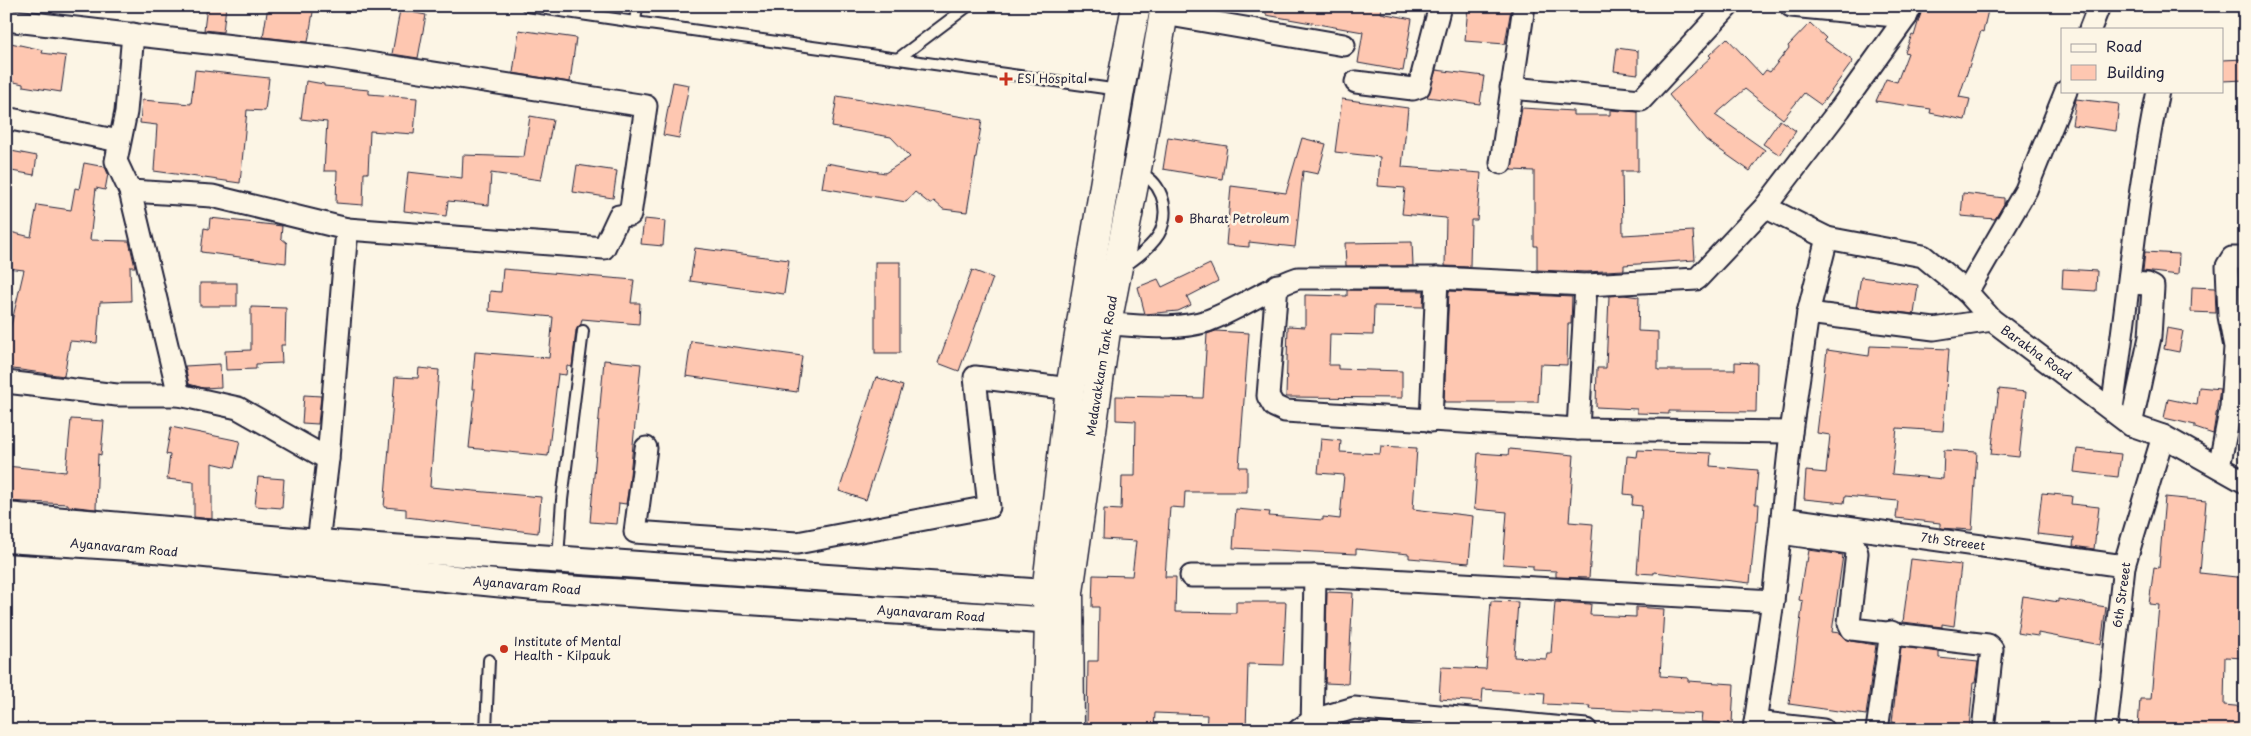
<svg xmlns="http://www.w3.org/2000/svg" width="2251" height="736" font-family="'Playpen Sans',sans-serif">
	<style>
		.building { fill: #fec7b1; stroke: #22223b }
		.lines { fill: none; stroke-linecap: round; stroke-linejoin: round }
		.service-casing { stroke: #22223b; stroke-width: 14 }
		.minor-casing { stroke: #22223b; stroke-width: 25 }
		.tertiary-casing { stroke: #22223b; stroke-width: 30 }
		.secondary-casing { stroke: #22223b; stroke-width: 31 }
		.service { stroke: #fcf5e5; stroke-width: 10 }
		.minor { stroke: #fcf5e5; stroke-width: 21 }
		.tertiary { stroke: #fcf5e5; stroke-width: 26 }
		.secondary { stroke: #fcf5e5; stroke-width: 28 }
		.poi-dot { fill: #c8321e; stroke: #fcf5e5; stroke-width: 2 }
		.labels { text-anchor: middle; stroke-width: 5; stroke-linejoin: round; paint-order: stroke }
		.poi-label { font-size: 12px; fill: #22223b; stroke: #fcf5e5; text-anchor: start }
		.street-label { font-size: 12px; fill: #22223b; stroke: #fcf5e5 }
	</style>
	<rect width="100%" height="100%" fill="#fcf5e5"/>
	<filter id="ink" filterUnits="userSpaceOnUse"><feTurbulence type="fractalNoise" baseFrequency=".02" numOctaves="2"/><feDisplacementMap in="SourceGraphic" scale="10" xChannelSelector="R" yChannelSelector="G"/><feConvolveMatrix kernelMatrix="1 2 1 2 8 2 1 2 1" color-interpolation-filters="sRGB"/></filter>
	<g filter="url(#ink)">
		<g class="building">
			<polygon points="207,6 226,6 223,32 204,30"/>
			<polygon points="268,6 314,6 308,42 263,37"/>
			<polygon points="1266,6 1382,6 1381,13 1412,19 1403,71 1358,63 1363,32 1266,15"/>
			<polygon points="1468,6 1511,9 1505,44 1465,41"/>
			<polygon points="1923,6 1989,6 1983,32 1981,31 1959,97 1970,99 1965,120 1930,113 1931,109 1876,101 1886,79 1897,82 1908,53 1905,52 1912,35 1914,36"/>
			<polygon points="400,10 426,15 418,58 392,54"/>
			<polygon points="1810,23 1826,38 1824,40 1853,61 1821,105 1804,93 1783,119 1745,89 1715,115 1765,150 1750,171 1706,140 1669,95 1711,57 1709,55 1727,38 1762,75 1766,70 1770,72 1789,48 1788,46"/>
			<polygon points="519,30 576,38 570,82 513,73"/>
			<polygon points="6,42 43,50 42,53 66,56 61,92 23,86 23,84 6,80"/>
			<polygon points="1617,48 1638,51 1638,74 1614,71"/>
			<polygon points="2245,59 2245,80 2222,81 2222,60"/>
			<polygon points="195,70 269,78 265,111 247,110 240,183 154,171 157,125 140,123 142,100 191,104"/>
			<polygon points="1436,70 1484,76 1480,104 1427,97"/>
			<polygon points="306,81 324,84 324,86 369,90 369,94 417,98 414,134 370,131 368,173 364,173 363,205 336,203 337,171 324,171 327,122 301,119"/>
			<polygon points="673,82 689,85 679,138 663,135"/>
			<polygon points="837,96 982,120 967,212 943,209 934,201 930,204 915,192 906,202 822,188 826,163 885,173 910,157 891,137 832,127"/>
			<polygon points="1342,99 1408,108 1402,167 1481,173 1477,220 1471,220 1470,267 1445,266 1446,218 1402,214 1405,188 1378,186 1380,157 1335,152"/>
			<polygon points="2076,99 2119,104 2116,131 2072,125"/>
			<polygon points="1522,108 1573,111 1573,115 1610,115 1610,110 1638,112 1638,171 1622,171 1623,235 1693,231 1695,260 1624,265 1624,270 1586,272 1537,270 1537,246 1534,246 1534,171 1511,170"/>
			<polygon points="530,116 553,120 541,180 491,173 489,205 448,201 446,216 404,211 408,172 462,178 463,155 524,157"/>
			<polygon points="1780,120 1796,131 1780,155 1763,144"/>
			<polygon points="1168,137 1227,146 1222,179 1163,169"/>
			<polygon points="1302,138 1326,144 1318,174 1303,171 1295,247 1249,242 1249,247 1226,245 1231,186 1286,193"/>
			<polygon points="6,150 37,156 34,175 6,170"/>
			<polygon points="84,163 105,167 108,174 105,190 96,188 90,240 129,241 135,267 130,267 131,301 100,302 97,343 70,341 64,376 6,368 6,333 9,334 24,270 7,268 10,251 6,250 6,231 31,237 37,205 71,210 75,188 79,189"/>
			<polygon points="577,165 617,171 613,198 573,192"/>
			<polygon points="1963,193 2004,198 2004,204 1995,219 1961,216"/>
			<polygon points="210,218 282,226 281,238 287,243 286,263 201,252 204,228 209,229"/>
			<polygon points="644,219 665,221 663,246 641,244"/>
			<polygon points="1412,242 1413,266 1346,266 1345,243"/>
			<polygon points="695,248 789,260 784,294 690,281"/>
			<polygon points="2145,252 2179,254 2178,275 2143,271"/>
			<rect x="875" y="262" width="25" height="91"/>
			<polygon points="1210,264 1218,281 1187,297 1191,305 1178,311 1145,314 1138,287 1158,279 1162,287"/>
			<polygon points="503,269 634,280 631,303 640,303 639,324 582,319 581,324 576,330 572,367 567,366 566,375 558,374 548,456 469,448 475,389 472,389 475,352 549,358 553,317 489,311 490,291 501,292"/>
			<polygon points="2063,269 2097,271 2096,291 2062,289"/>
			<polygon points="972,270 993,278 959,371 938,363"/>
			<polygon points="1861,277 1918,285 1914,314 1856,307"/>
			<rect x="200" y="283" width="37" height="23"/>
			<polygon points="2192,287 2215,288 2216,313 2191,312"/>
			<polygon points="1347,290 1424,291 1423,307 1374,306 1373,335 1330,334 1329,365 1338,365 1338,369 1402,371 1402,398 1286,397 1288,326 1305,327 1305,295 1347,296"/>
			<polygon points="1449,291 1572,297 1571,324 1568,324 1567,365 1540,364 1538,402 1444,402"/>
			<polygon points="1624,295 1639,297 1638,331 1658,332 1658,370 1735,370 1735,362 1757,363 1756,412 1669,411 1669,414 1637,413 1637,409 1596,407 1597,368 1606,368 1609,296"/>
			<polygon points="251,307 286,308 285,345 281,345 282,363 256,364 256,369 226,370 225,351 251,350"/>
			<polygon points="2167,328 2183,331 2179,352 2164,349"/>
			<polygon points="1216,331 1249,333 1239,467 1247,467 1247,492 1185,492 1184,508 1170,507 1165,577 1176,577 1175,612 1236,613 1236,602 1286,602 1283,665 1248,664 1246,730 1206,730 1207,715 1155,713 1154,728 1087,726 1088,661 1098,661 1099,607 1092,607 1093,575 1132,576 1136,541 1103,539 1104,509 1121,510 1122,476 1135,476 1136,421 1116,420 1116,396 1203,398 1207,334"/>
			<polygon points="691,341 802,356 797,392 686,376"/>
			<polygon points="1870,346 1949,349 1943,431 1897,428 1892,474 1943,479 1944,450 1977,452 1972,530 1940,528 1940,523 1896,518 1898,501 1845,496 1844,503 1804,499 1806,471 1826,473 1830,435 1817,433 1827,350 1869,356"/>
			<polygon points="604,360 641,364 629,485 626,504 619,503 617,524 590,522"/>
			<polygon points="220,364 221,387 203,388 189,384 185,366"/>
			<polygon points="419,368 439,370 430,487 541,497 538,533 406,517 406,509 384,507 395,377 418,378"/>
			<polygon points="876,377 903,386 866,500 839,491"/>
			<polygon points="2199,387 2220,389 2213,434 2195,428 2195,425 2164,418 2168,399 2197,405"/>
			<polygon points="1999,389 2026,392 2019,457 1991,454"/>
			<polygon points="304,395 321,396 318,424 302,423"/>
			<polygon points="71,419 104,421 101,455 98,454 96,509 68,506 68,504 6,501 6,466 66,472"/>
			<polygon points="171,427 240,441 234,468 212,463 212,519 194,517 194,482 167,479 170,455 166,454"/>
			<polygon points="1321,439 1341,441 1340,452 1380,454 1381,446 1417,448 1413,509 1473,516 1469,563 1409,558 1409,554 1356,549 1356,554 1233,548 1236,509 1270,512 1269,516 1323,520 1323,517 1340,519 1344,475 1318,473"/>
			<polygon points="1509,449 1574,455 1569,522 1593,524 1589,578 1556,577 1556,571 1533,570 1533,566 1503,564 1507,512 1474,509 1478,453 1508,455"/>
			<polygon points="2077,449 2121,454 2118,477 2074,472"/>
			<polygon points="1638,450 1711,453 1710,466 1758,470 1755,504 1759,504 1758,521 1756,521 1750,583 1654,572 1654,574 1637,573 1642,506 1632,505 1633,495 1624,494 1627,456 1637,457"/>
			<polygon points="258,477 284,479 282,508 255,506"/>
			<polygon points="2042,493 2072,496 2071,504 2099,507 2094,549 2073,546 2074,538 2037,534"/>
			<polygon points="2165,497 2206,501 2200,573 2245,578 2245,658 2225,657 2224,705 2245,707 2245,730 2138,727 2140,699 2151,699 2159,605 2149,604 2154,567 2159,568"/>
			<polygon points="1809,550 1843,555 1832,632 1840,633 1850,641 1876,645 1866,715 1789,704 1803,601 1799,600 1805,562 1807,562"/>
			<polygon points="1911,559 1961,565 1954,626 1942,624 1942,627 1903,622"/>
			<polygon points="1327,592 1353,593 1348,684 1325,683"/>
			<polygon points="2023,596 2058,602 2058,599 2106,607 2101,645 2038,633 2038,636 2017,633"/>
			<polygon points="1491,601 1518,602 1514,657 1546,659 1547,653 1551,653 1555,602 1591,604 1590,615 1636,617 1636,607 1664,609 1660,676 1688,678 1688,681 1734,684 1732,724 1701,722 1702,714 1589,709 1590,706 1544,704 1545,693 1483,689 1482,702 1439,699 1441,667 1486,669"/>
			<polygon points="1901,647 1939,652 1939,658 1978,662 1975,683 1973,683 1969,729 1892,722"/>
		</g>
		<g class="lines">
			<defs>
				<g id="service">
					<polyline points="527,6 635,22"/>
					<polyline points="637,6 635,22 1119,90"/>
					<polyline points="899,58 968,6"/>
					<path d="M 1122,267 C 1134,261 1156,243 1161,230 C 1170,207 1161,180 1137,172"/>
					<polyline points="558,558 562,500 583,331"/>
					<polyline points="486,730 489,660"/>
				</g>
				<g id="minor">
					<polyline points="1791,6 1906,17"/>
					<polyline points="1164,14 1344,45"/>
					<polyline points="6,20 330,57 646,106 630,215 619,216 604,248 347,229"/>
					<polyline points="2090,29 2099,6"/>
					<polyline points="133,34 126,112 116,161 130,191 179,395"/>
					<polyline points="1356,82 1413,89 1419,87 1440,6"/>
					<polyline points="1511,88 1641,100 1728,6"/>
					<polyline points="6,118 119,141"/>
					<polyline points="1501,163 1524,6"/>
					<polyline points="130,191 212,196 347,229 328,459 318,543"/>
					<polyline points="1765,207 1827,238 1923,256 1967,292 1992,320 2131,425 2163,436 2245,482"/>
					<polyline points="2130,283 2147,284 2153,287 2150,337 2131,425"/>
					<polyline points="1277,285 1268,396 1274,406 1285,411 1578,429 1791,432"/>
					<polyline points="1967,292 2026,190 2066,91"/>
					<polyline points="1808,313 1934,329 1992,320"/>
					<path d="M 1107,324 C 1138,325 1176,331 1207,321 C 1238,310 1265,289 1298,278 L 1437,278 L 1586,285 L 1697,279 L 1765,207 L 1840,109 L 1906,17 L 1911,6"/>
					<polyline points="6,382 117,395 179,395 238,408 328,459"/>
					<path d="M 2112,408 C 2128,303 2136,196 2158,91"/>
					<polyline points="1431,421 1437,278"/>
					<polyline points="1578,429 1586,285"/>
					<polyline points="646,448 635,532 797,543 989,507 975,377 1070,389"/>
					<polyline points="2219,467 2231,407 2235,347 2229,316 2227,266 2232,258 2245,258"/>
					<polyline points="1782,518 2124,566"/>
					<polyline points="1781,533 1849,543 1855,547 1857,553 1849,623 1852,629 1988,645 1992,649 1983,730"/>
					<polyline points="1191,576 1315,576 1773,601"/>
					<polyline points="1755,722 1823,730"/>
					<polyline points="1299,730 1313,720 1354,708 1586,730"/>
					<polyline points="1312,730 1315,576"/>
					<polyline points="1754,730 1773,601 1791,432 1808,313 1827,238"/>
					<polyline points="1877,730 1891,632"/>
					<polyline points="2106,730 2124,566 2163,436"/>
				</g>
				<g id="tertiary">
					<polyline points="6,516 318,543 1046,593 1068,592"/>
					<polyline points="6,539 145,548 535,587 1070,622"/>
				</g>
				<g id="secondary">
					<polyline points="1046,730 1049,622 1046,593 1070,389 1120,90 1136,6"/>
					<polyline points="1070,730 1069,592 1107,324 1140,153 1165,6"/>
				</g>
			</defs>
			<use href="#service" class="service-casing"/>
			<use href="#minor" class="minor-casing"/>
			<use href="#tertiary" class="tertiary-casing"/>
			<use href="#secondary" class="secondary-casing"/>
			<use href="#service" class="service"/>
			<use href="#minor" class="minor"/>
			<use href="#tertiary" class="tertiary"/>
			<use href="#secondary" class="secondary"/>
		</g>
	</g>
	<g class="poi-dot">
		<path d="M1003.5 71.5h5v5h5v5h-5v5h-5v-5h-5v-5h5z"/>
		<circle cx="1179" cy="219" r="5"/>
		<circle cx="504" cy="649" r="5"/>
	</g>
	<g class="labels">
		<g class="poi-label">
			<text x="1017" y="83">ESI Hospital</text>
			<text x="1189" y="223">Bharat Petroleum</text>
			<text x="514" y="646">Institute of Mental<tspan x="514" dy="14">Health - Kilpauk</tspan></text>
		</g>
		<g class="street-label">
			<text transform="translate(2036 353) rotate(36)" y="4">Barakha Road</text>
			<text transform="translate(1102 366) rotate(-81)" y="4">Medavakkam Tank Road</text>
			<text transform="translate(1953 542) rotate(8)" y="4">7th Streeet</text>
			<text transform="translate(124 548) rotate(5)" y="4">Ayanavaram Road</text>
			<text transform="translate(527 586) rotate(5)" y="4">Ayanavaram Road</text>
			<text transform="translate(2122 595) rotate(-82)" y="4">6th Streeet</text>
			<text transform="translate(931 614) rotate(4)" y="4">Ayanavaram Road</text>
		</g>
	</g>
	<rect width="2251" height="736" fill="none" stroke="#fcf5e5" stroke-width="25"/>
	<rect x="12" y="12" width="2226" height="711" fill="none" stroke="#22223b" stroke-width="2" filter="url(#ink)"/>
	<rect x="2061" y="28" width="162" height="65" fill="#fcf5e5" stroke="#a5a1a1"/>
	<rect x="2071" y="44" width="25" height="8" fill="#fcf5e5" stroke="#a5a1a1"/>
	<text x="2106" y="52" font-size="15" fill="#22223b">Road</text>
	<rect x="2071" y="65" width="25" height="15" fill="#fec7b1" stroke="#a5a1a1"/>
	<text x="2106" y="78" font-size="15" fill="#22223b">Building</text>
</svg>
